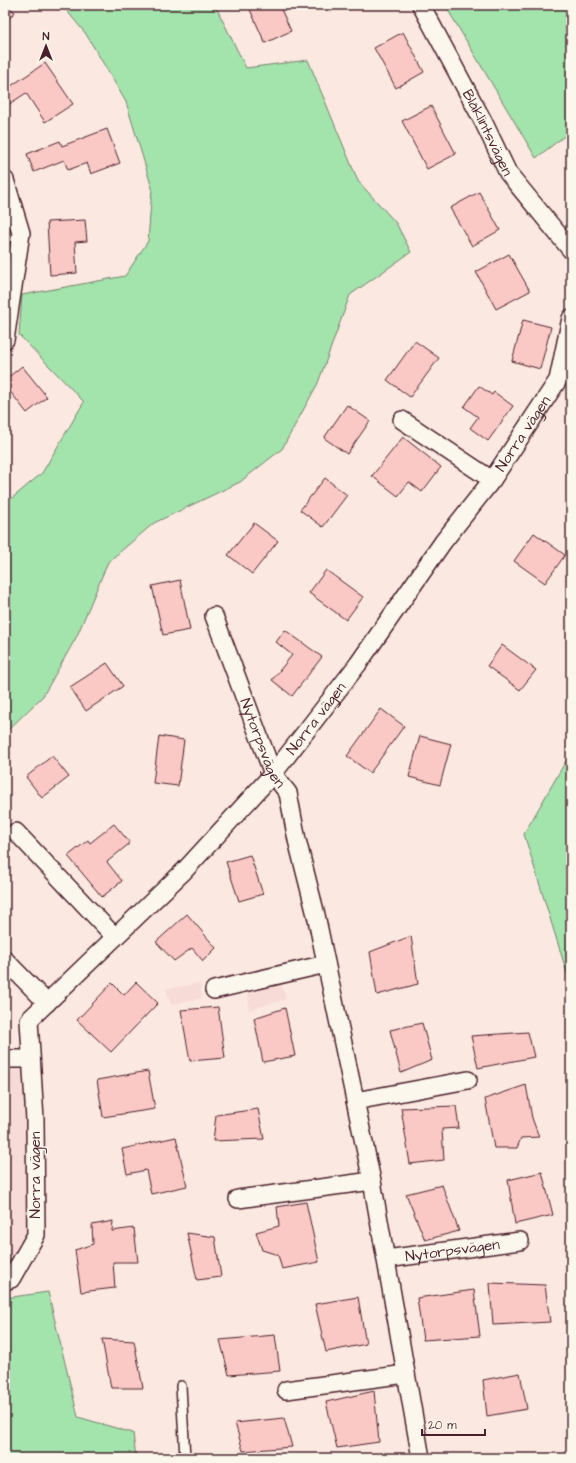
<svg xmlns="http://www.w3.org/2000/svg" width="576" height="1463" font-family="'Architects Daughter',sans-serif">
	<style>
		.built { fill: #f7dbd6 }
		.green { fill: #a3e3ac; stroke: #76816c }
		.building { fill: #fac9c6; stroke: #4a1f2b }
		.lines { fill: none; stroke-linecap: round; stroke-linejoin: round }
		.service-casing { stroke: #4a1f2b; stroke-width: 12 }
		.minor-casing { stroke: #4a1f2b; stroke-width: 20 }
		.service { stroke: #fbf7ec; stroke-width: 9 }
		.minor { stroke: #fbf7ec; stroke-width: 17 }
		.labels { text-anchor: middle; stroke-width: 3; stroke-linejoin: round; paint-order: stroke }
		.street-label { font-size: 15px; fill: #4a1f2b; stroke: #fbf7ec }
	</style>
	<rect width="100%" height="100%" fill="#fbe9e1"/>
	<filter id="ink" filterUnits="userSpaceOnUse"><feTurbulence type="fractalNoise" baseFrequency=".025" numOctaves="2"/><feDisplacementMap in="SourceGraphic" scale="8" xChannelSelector="R" yChannelSelector="G"/><feConvolveMatrix kernelMatrix="1 2 1 2 8 2 1 2 1" color-interpolation-filters="sRGB"/></filter>
	<g filter="url(#ink)">
		<g class="built">
			<polygon points="200,983 202,998 171,1005 166,989"/>
			<polygon points="281,984 286,999 249,1010 248,993"/>
			<polygon points="5,1059 31,1059 36,1235 5,1281"/>
		</g>
		<g class="green">
			<polygon points="62,5 215,5 246,68 308,60 358,181 396,223 411,252 350,295 318,383 282,449 240,482 154,523 108,562 77,636 43,696 5,733 5,504 42,473 84,402 19,335 22,295 125,276 148,241 152,188 126,102 86,34"/>
			<polygon points="445,5 571,5 571,131 536,158"/>
			<polygon points="571,752 571,986 524,834"/>
			<polygon points="48,1292 78,1417 133,1433 136,1458 5,1458 5,1298"/>
		</g>
		<g class="building">
			<polygon points="5,5 15,12 5,23"/>
			<polygon points="248,5 279,5 291,31 265,43"/>
			<polygon points="403,32 424,72 396,88 374,48"/>
			<polygon points="45,63 73,104 45,122 26,93 5,107 5,90"/>
			<polygon points="431,106 456,154 427,169 402,121"/>
			<polygon points="107,129 120,163 91,174 87,163 68,170 64,160 34,172 27,154 60,141 62,146"/>
			<polygon points="479,192 500,230 472,246 450,208"/>
			<polygon points="85,220 87,241 75,242 77,273 50,275 47,222"/>
			<polygon points="509,254 530,291 496,309 476,272"/>
			<polygon points="523,320 551,327 540,369 512,361"/>
			<polygon points="415,341 439,358 410,397 387,380"/>
			<polygon points="22,366 47,397 27,413 5,385 5,380"/>
			<polygon points="479,386 492,395 494,392 513,406 488,441 470,428 478,417 464,407"/>
			<polygon points="347,405 370,421 347,454 324,438"/>
			<polygon points="403,437 441,467 422,492 409,482 398,496 372,476"/>
			<polygon points="325,478 347,495 323,527 300,510"/>
			<polygon points="254,523 278,541 252,574 228,555"/>
			<polygon points="534,533 565,555 545,583 514,561"/>
			<polygon points="326,570 363,597 346,620 309,593"/>
			<polygon points="180,580 190,630 163,635 152,586"/>
			<polygon points="285,630 322,657 292,696 272,680 292,655 276,642"/>
			<polygon points="502,645 536,670 520,690 487,666"/>
			<polygon points="107,663 123,686 86,711 70,687"/>
			<polygon points="381,709 404,726 370,773 347,756"/>
			<polygon points="159,736 184,740 178,786 153,783"/>
			<polygon points="420,736 451,744 440,785 409,777"/>
			<polygon points="52,756 69,777 42,798 26,777"/>
			<polygon points="114,824 130,843 107,862 122,881 102,897 68,856 88,840 90,843"/>
			<polygon points="250,855 263,894 239,901 226,862"/>
			<polygon points="187,914 216,948 203,961 192,948 174,961 156,942"/>
			<polygon points="411,936 418,984 377,995 370,952"/>
			<polygon points="136,982 158,1003 111,1052 77,1020 112,983 124,995"/>
			<polygon points="218,1007 225,1058 190,1061 181,1010"/>
			<polygon points="285,1008 295,1056 263,1062 254,1018"/>
			<polygon points="422,1023 432,1060 401,1073 390,1030"/>
			<polygon points="528,1032 534,1057 478,1068 471,1036"/>
			<polygon points="148,1071 155,1109 103,1117 97,1080"/>
			<polygon points="526,1085 532,1118 539,1137 521,1138 517,1148 494,1148 485,1099"/>
			<polygon points="456,1106 459,1128 442,1129 444,1160 410,1164 401,1108"/>
			<polygon points="258,1109 264,1139 213,1141 216,1115"/>
			<polygon points="176,1137 187,1186 151,1194 146,1170 127,1174 122,1149"/>
			<polygon points="542,1172 553,1215 515,1224 508,1180"/>
			<polygon points="442,1185 459,1231 425,1240 406,1194"/>
			<polygon points="306,1202 319,1262 282,1269 278,1255 262,1250 256,1232 279,1226 277,1207"/>
			<polygon points="113,1221 112,1231 134,1228 138,1262 113,1262 115,1288 81,1292 75,1250 93,1244 92,1225"/>
			<polygon points="187,1233 215,1237 221,1277 197,1280"/>
			<polygon points="490,1283 545,1285 550,1322 493,1325"/>
			<polygon points="474,1290 480,1336 423,1340 417,1298"/>
			<polygon points="358,1297 366,1344 326,1352 315,1304"/>
			<polygon points="275,1335 280,1371 229,1375 220,1340"/>
			<polygon points="102,1339 134,1341 143,1388 111,1388"/>
			<polygon points="520,1373 527,1409 487,1416 483,1380"/>
			<polygon points="374,1391 379,1442 337,1448 326,1402"/>
			<polygon points="284,1418 292,1447 243,1451 235,1423"/>
		</g>
		<g class="lines">
			<defs>
				<polyline id="service" points="181,1386 185,1458"/>
				<g id="minor">
					<path id="s1" d="M 421,5 L 483,121 L 508,173 L 571,250"/>
					<polyline points="5,180 21,233 5,340"/>
					<path id="s2" d="M 402,420 L 492,480 L 558,380 L 571,318"/>
					<path id="s3" d="M 214,616 L 273,774 L 288,793 L 297,840 L 316,915 L 372,1181 L 421,1458"/>
					<polyline points="16,832 115,937"/>
					<polyline points="5,960 47,1003"/>
					<polyline points="214,990 326,964"/>
					<polyline points="5,1059 31,1059"/>
					<polyline points="355,1101 468,1080"/>
					<polyline points="238,1199 372,1181"/>
					<path id="s4" d="M 386,1259 L 520,1241"/>
					<path id="s5" d="M 5,1281 L 11,1279 L 36,1235 L 35,1120 L 29,1020 L 184,871 L 273,774 L 358,664 L 443,542 L 492,480"/>
					<polyline points="286,1390 406,1374"/>
				</g>
			</defs>
			<use href="#service" class="service-casing"/>
			<use href="#minor" class="minor-casing"/>
			<use href="#service" class="service"/>
			<use href="#minor" class="minor"/>
		</g>
	</g>
	<g class="labels">
		<g class="street-label">
			<text dy="5" stroke="none"><textPath href="#s1" startOffset="144">Blåklintsvägen</textPath></text>
			<text dy="5" stroke="none"><textPath href="#s2" startOffset="164">Norra vägen</textPath></text>
			<text dy="5" stroke="none"><textPath href="#s5" startOffset="689">Norra vägen</textPath></text>
			<text dy="5" stroke="none"><textPath href="#s3" startOffset="136">Nytorpsvägen</textPath></text>
			<text transform="translate(35 1175) rotate(-90)" y="5">Norra vägen</text>
			<text dy="5" stroke="none"><textPath href="#s4" startOffset="67">Nytorpsvägen</textPath></text>
		</g>
	</g>
	<rect width="576" height="1463" fill="none" stroke="#fbf7ec" stroke-width="20"/>
	<rect x="10" y="10" width="556" height="1443" fill="none" stroke="#4a1f2b" stroke-width="1.5" filter="url(#ink)"/>
	<g transform="translate(46 46)" stroke="#fbf7ec" stroke-width="3" paint-order="stroke">
	<path d="M0-3L7 15L0 10L-7 15Z" fill="#4a1f2b"/>
	<text y="-6" font-size="11" font-weight="bold" text-anchor="middle" fill="#4a1f2b">N</text>
	</g>
	<path d="M422 1429v6h63v-6" fill="none" stroke="#4a1f2b" stroke-width="2"/>
	<text x="428" y="1429" font-size="12" fill="#4a1f2b" stroke="#fbf7ec" stroke-width="3" paint-order="stroke">20 m</text>
</svg>
